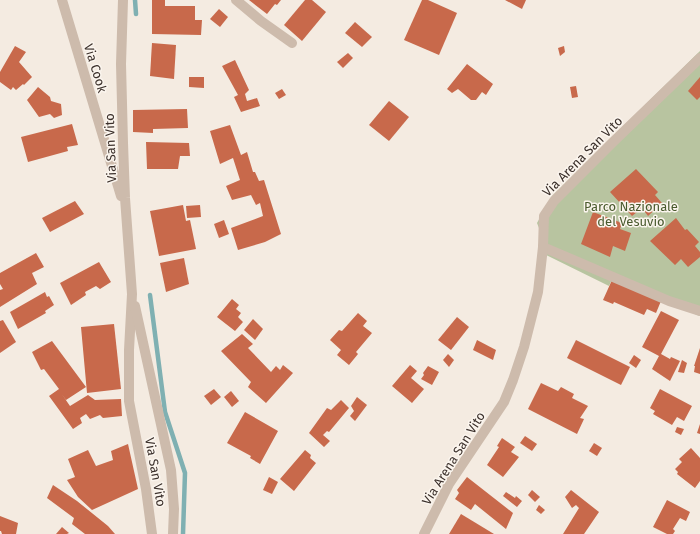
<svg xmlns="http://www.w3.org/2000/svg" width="700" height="534" font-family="'Fira Sans',sans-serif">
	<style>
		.green { fill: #b8c4a0 }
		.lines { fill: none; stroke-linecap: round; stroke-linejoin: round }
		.stream { stroke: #7fb0b2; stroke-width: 4.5 }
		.building { fill: #c8694b }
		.minor { stroke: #cdbbac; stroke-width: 10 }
		.labels { text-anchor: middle; stroke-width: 3; stroke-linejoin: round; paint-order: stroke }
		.street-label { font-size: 13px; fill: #3b302b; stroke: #fbf5ee }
		.park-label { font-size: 13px; fill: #4a5a2e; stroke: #fbf5ee }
	</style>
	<rect width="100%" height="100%" fill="#f4ebe1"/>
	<polygon class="green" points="700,51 700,316 697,315 666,300 612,279 609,286 538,251 541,233 537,223 552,196"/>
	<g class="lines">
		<g class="stream">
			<polyline points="135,0 136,14"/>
			<polyline points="150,295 165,412 185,473 183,534"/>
		</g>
	</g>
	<g class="building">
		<polygon points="152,0 165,0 165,6 195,6 195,20 202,20 201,35 152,34"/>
		<polygon points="249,0 281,0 277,5 275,4 267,14"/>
		<polygon points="305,0 312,0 326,12 302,41 284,25"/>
		<polygon points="422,0 428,0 457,13 439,55 404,40"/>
		<polygon points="505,0 526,0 522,9"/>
		<polygon points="219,9 228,17 220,27 210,19"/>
		<polygon points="355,22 372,37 362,47 345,33"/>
		<polygon points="152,43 176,45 174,79 150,76"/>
		<polygon points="15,46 26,52 19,62 32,77 24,85 23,84 16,90 13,87 11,90 0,82 0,72"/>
		<polygon points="564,46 565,52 560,56 558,48"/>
		<polygon points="348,53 353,58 343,68 337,62"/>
		<polygon points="235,60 249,90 245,94 247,101 257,98 260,106 241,112 234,97 238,95 222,66"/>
		<polygon points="467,64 493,84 486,95 482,92 476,100 471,100 458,89 452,93 447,89"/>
		<polygon points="189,77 204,77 204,88 189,87"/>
		<polygon points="700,77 700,97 697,100 688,91"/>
		<polygon points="576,86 578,97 572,98 570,87"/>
		<polygon points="38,87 50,97 51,101 61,104 62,115 54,118 50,114 39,117 27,100"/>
		<polygon points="282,89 286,95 279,99 275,93"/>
		<polygon points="389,101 409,117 389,141 369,125"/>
		<polygon points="187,109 188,128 153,129 153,133 133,132 133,110"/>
		<polygon points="72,124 78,145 67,147 68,151 28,162 21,137"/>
		<polygon points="230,125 241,155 247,152 253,172 255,172 259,181 264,180 281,234 265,242 238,250 231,228 263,216 260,203 256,205 251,195 232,200 226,186 240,180 233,158 220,164 210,131"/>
		<polygon points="146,142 189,143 190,156 180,156 178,169 147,169"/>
		<polygon points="636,169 658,192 655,195 662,203 648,216 642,208 632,216 610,192"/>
		<polygon points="75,201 84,214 50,232 42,218"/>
		<polygon points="183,205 186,221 190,220 196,249 159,256 150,211"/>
		<polygon points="200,205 201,217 187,218 186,206"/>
		<polygon points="593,212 622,223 620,229 631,233 625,251 613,246 610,257 581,244"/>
		<polygon points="676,218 685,230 687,229 699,242 695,246 700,252 700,257 688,267 681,259 675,265 650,241"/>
		<polygon points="224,220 229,234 219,238 214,224"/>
		<polygon points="36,253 44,267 32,273 37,284 0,307 0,290 3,289 0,284 0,273"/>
		<polygon points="184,258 189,284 166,292 160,263"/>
		<polygon points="99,262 111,282 100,289 96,286 85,292 86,295 71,305 60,283"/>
		<polygon points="612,280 661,301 656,313 647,309 644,315 614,302 613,304 603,300"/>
		<polygon points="45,292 47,297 49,296 54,305 45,311 46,313 18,329 10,312"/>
		<polygon points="232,299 239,305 236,309 241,313 238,317 243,322 235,331 217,317"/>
		<polygon points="661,311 679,320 661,354 670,359 671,357 680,361 670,381 652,369 659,356 642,347"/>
		<polygon points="358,313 367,321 363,326 372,333 356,352 358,354 349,365 337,355 341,350 330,340 339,330 342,331"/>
		<polygon points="457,317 469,327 451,350 438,340"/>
		<polygon points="253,319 263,329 255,340 244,330"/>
		<polygon points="3,320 16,342 0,353 0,321"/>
		<polygon points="114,324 121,389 87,393 81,327"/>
		<polygon points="242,334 253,344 248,348 271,372 276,366 280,370 283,365 293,373 266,403 248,387 251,382 221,351"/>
		<polygon points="477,340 496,350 493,360 473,350"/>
		<polygon points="576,340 630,367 621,385 567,358"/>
		<polygon points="52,341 86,387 66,400 61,393 70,406 88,395 95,400 121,399 122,416 103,418 100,415 90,419 86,414 80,418 82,423 73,429 49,396 59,389 44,369 41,370 32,352"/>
		<polygon points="700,348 700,374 694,372 695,366 694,366"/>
		<polygon points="448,354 454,360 449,367 443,360"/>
		<polygon points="634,355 641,360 636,368 629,363"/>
		<polygon points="682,360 687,363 684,373 678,372"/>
		<polygon points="410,365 417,371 411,378 424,389 412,403 392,386"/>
		<polygon points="428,366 439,372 432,385 421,379 424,375 423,373"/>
		<polygon points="541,383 558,391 561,387 574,394 572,398 588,406 580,418 584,419 577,434 528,409"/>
		<polygon points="214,389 221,397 211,405 204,396"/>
		<polygon points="660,389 692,406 684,421 677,417 672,425 653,414 655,411 650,408"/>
		<polygon points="231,391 239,401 232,407 224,397"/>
		<polygon points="357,397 367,405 355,421 350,416 354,411 351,406"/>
		<polygon points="341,400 349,408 329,432 327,431 323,435 330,441 324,447 309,433 327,408 331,410"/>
		<polygon points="245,412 278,431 260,464 250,458 251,456 227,443"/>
		<polygon points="700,424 700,434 697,433"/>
		<polygon points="677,427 684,429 681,435 675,432"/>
		<polygon points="525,436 537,444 532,451 520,443"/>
		<polygon points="502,438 515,447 511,452 519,457 503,477 487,465 499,447 497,446"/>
		<polygon points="594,443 602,448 597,456 589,451"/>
		<polygon points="128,444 138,489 92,510 78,497 67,480 75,477 68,459 88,450 96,466 113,460 111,451"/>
		<polygon points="691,448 700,458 700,481 695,488 677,474 678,472 675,469 682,462 679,459"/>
		<polygon points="305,450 311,455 310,458 316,463 294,491 280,479"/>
		<polygon points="269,477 278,482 272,494 263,490"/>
		<polygon points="467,477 513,513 506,529 475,504 471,510 455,499 459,493 457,490"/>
		<polygon points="53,485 77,501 108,526 115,534 85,534 72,524 74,518 47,498"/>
		<polygon points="532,490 540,497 535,502 528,495"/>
		<polygon points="571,490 599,512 584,534 563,534 579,508 576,505 572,508 565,497"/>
		<polygon points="506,492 515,498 516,496 522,501 517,507 503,496"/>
		<polygon points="667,500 690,512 686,521 680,518 673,529 675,531 673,534 667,534 653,527"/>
		<polygon points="539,505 545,510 541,514 536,510"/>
		<polygon points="461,514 494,534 449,534"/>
		<polygon points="0,516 18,523 16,534 2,534 1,531 0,531"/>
		<polygon points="62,527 69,533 67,534 56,534"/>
	</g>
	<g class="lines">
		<g class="minor">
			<polyline points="62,0 121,196"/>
			<polyline points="123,0 121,64 123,143 125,198 132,294 129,350 129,401 146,489 152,534"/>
			<polyline points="236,0 261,21 292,43"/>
			<polyline points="543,247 669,301 700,311"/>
			<polyline points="135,306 171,470 174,509 173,534"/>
			<polyline points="424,534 449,484 504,402 513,380 524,347 538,292 543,247 544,216 554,201 612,143 700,58"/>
		</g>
	</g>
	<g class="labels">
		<g class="street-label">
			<text transform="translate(96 68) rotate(73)" y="5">Via Cook</text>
			<text transform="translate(110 148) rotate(-92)" y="5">Via San Vito</text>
			<text transform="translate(582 156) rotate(-45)" y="5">Via Arena San Vito</text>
			<text transform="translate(453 458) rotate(-58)" y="5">Via Arena San Vito</text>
			<text transform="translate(156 472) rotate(80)" y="5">Via San Vito</text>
		</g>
		<g class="park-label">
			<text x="631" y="211">Parco Nazionale<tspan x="631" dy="15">del Vesuvio</tspan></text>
		</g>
	</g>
</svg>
